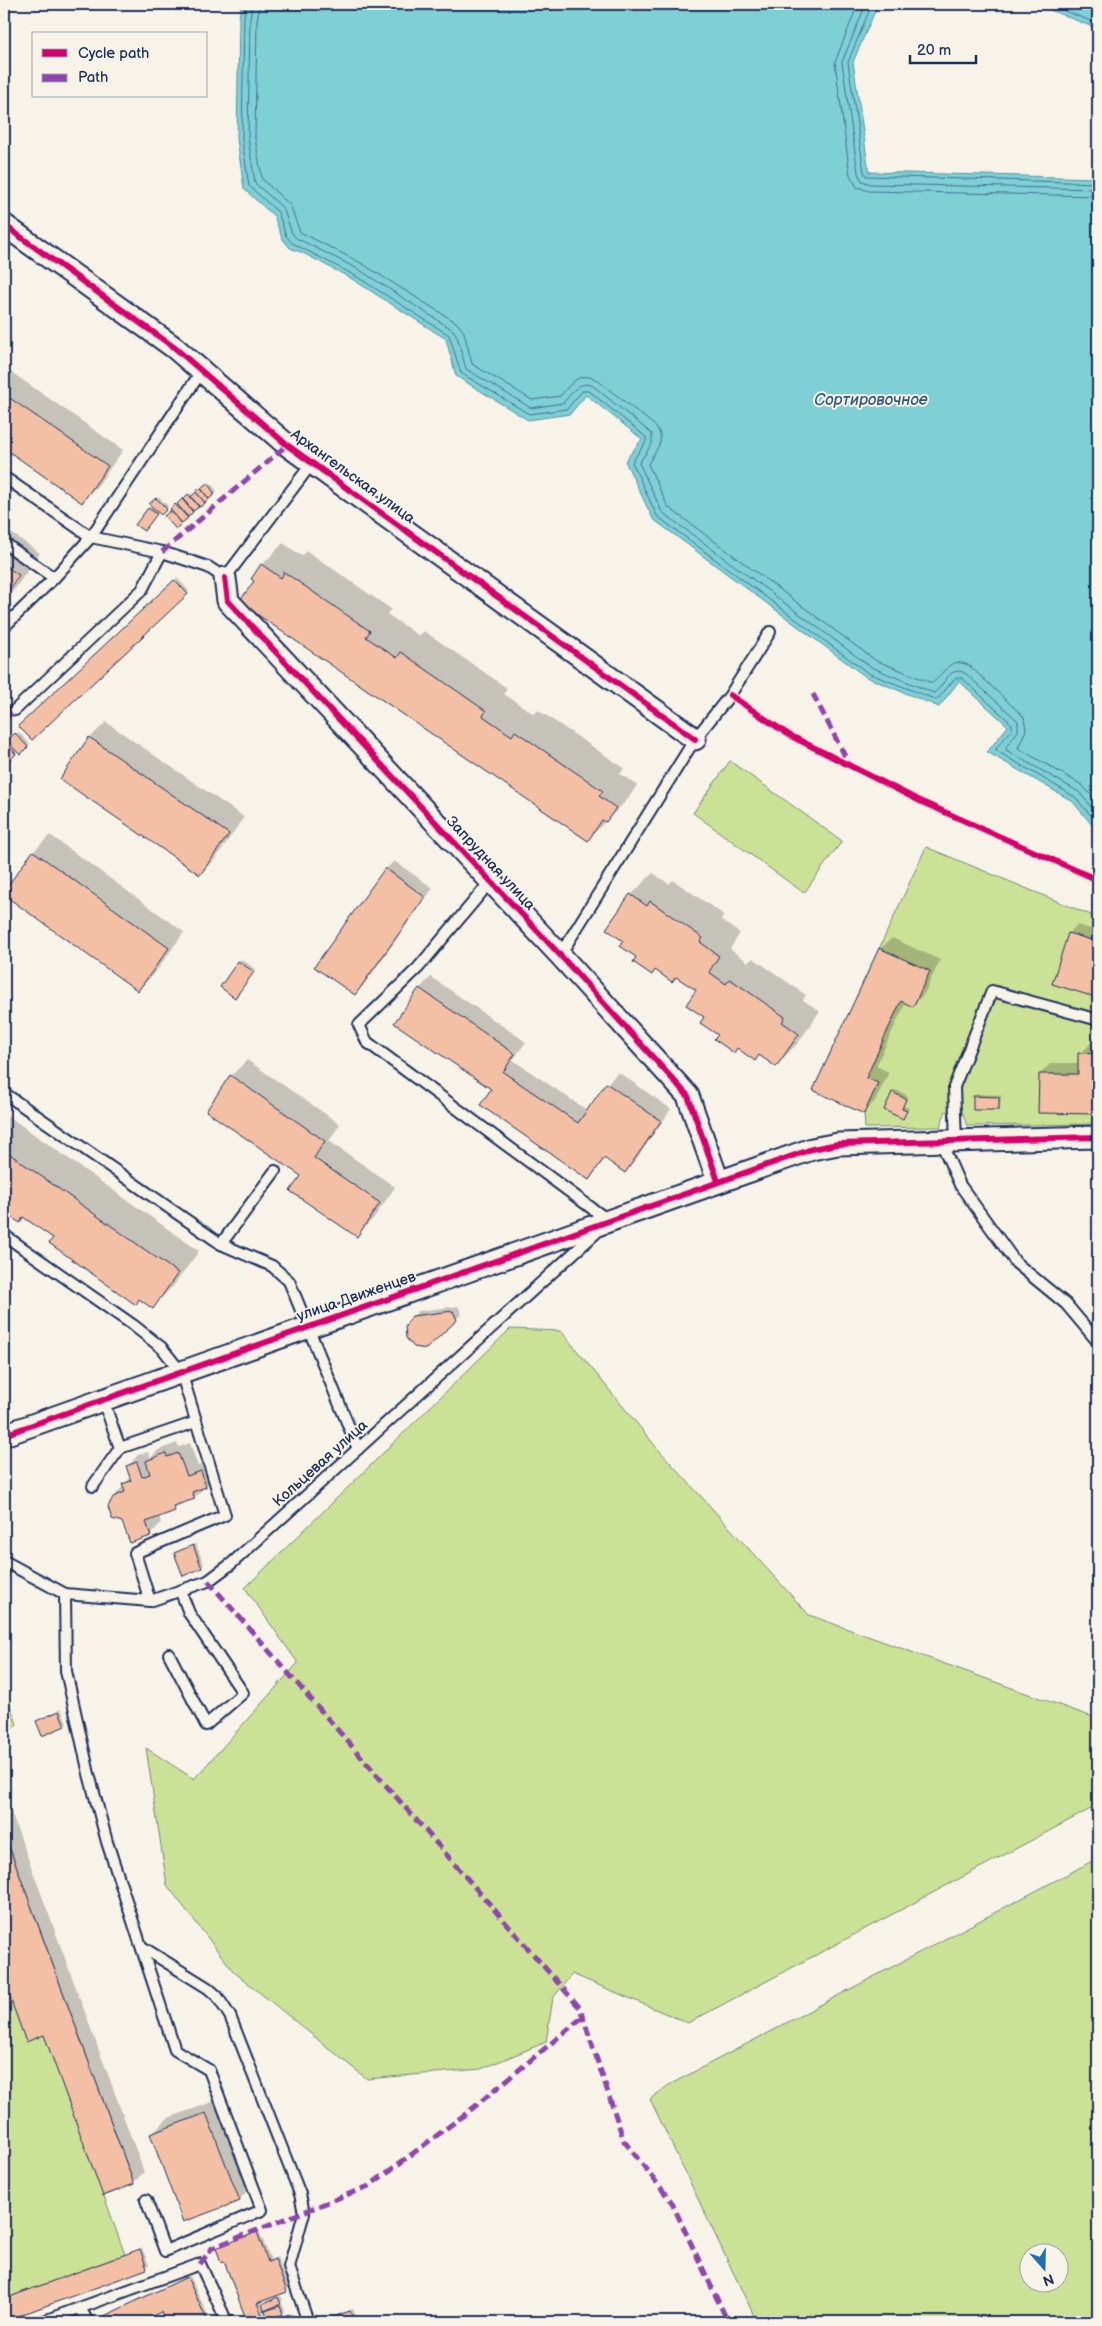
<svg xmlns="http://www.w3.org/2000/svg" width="1102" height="2326" font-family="'Balsamiq Sans',sans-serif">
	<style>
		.green { fill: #cbe196; stroke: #73887a; fill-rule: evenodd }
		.water { fill: #7ed0d5; stroke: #5690a5 }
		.shadow { fill: #0003 }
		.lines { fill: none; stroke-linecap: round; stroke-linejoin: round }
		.shore { stroke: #436f8e; stroke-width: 1 }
		.building { fill: #f3bfa5; stroke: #1b2f5e }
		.lane-casing { stroke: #1b2f5e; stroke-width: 14 }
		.street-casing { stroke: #1b2f5e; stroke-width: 25 }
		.lane { stroke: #f7f3e8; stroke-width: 10 }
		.street { stroke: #f7f3e8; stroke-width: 21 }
		.quiet { stroke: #8e44ad; stroke-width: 5; stroke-dasharray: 10 5; stroke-linecap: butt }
		.cycleway-casing { stroke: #f7f3e8; stroke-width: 9 }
		.cycleway { stroke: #d6006c; stroke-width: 6 }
		.labels { text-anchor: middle; stroke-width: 4; stroke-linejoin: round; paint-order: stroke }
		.street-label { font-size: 15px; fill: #1b2f5e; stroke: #f7f3e8 }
		.water-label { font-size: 16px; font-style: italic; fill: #34577c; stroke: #f7f3e8 }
	</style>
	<rect width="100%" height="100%" fill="#f7f3e8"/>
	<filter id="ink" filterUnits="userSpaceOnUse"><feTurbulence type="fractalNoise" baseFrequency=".02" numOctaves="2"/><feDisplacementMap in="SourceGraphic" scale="10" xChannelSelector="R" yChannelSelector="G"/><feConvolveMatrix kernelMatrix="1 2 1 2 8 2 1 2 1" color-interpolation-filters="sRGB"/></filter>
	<g filter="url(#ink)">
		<g class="green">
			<polygon points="730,761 842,841 804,893 693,813"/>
			<polygon points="926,847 1098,918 1098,1124 967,1126 962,1111 946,1111 940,1127 865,1128 864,1113 814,1090"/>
			<polygon points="510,1329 561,1331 657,1448 809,1615 1098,1719 1098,1805 688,2023 572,1974 553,1998 546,2042 481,2069 367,2079 234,1972 167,1885 146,1748 194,1779 298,1663 245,1588"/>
			<polygon points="4,1689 17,1724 4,1738"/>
			<polygon points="4,1833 134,2184 104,2196 125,2255 4,2299"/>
			<path d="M 1098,1858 L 1098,2322 L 757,2322 L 650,2099 L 669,2085 ZM 1030,2254 L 1060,2254 L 1060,2284 L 1030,2284 Z"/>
		</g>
		<g class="water">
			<polygon points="241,4 878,4 853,62 869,172 1098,178 1098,832 1072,801 987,752 1008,726 959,681 939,707 866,677 653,519 625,461 642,439 586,395 570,414 528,420 456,376 446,339 352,279 303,253 290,248 282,238 274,216 244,189 237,139 239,18"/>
			<polygon points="1035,4 1098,4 1098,29"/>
		</g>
		<g class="shadow">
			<polygon points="4,367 123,450 98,485 82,501 4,447"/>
			<polygon points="210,482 217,491 176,527 166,516 171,509 191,493 193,496"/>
			<polygon points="159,497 168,506 161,514 159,512 146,527 137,524"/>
			<polygon points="4,528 40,553 14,590 4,600"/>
			<polygon points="283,543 302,556 307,551 391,609 387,614 419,636 424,631 507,688 504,694 534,714 538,710 624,768 620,774 637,785 628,799 588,839 256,580 262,565"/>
			<polygon points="177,578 189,591 32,739 20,726"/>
			<polygon points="106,722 244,817 216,858 200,874 90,738"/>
			<polygon points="18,732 30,744 20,754 17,751 4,767 4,745"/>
			<polygon points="50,835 184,932 154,974 138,990 4,893 34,851"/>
			<polygon points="394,861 433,888 363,986 355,994 386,869"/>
			<polygon points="653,873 669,884 673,880 724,915 721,920 740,933 730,949 748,962 753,958 806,995 803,1000 820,1011 798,1043 776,1065 760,1054 755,1059 719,1035 705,1016 698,990 677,976 656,969 652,973 625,940 631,895"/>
			<polygon points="1077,925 1098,931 1098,997 1054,983 1069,933"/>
			<polygon points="892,938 940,960 924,994 913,1005 906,1002 876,1066 889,1072 875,1101 864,1112 815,1090 880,949"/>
			<polygon points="241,959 255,969 238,994 239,962"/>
			<polygon points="431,977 526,1042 513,1060 588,1111 607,1084 618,1072 671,1109 636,1160 625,1171 606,1158 589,1178 493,1089 396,1022 420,988"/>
			<polygon points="1091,1043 1098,1043 1098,1112 1039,1112 1040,1074 1051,1063 1079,1063 1080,1054"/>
			<polygon points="247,1060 340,1124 329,1141 395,1187 373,1219 356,1235 303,1175 231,1076"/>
			<polygon points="896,1090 908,1096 903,1106 909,1108 903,1118 893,1093"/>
			<polygon points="977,1094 1001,1095 1000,1106 998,1109 975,1097"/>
			<polygon points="4,1113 199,1251 174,1285 152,1307 140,1298 136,1303 24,1216 20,1221 4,1210"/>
			<polygon points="458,1306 462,1314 456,1319 409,1321 418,1311"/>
			<polygon points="177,1443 179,1447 190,1443 198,1466 212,1461 217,1475 194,1498 183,1502 174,1510 159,1516 161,1523 150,1535 114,1497 131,1477 127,1467 138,1455 148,1452 151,1458 158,1450"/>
			<polygon points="196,1544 204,1565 183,1574 175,1553"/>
			<polygon points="61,1709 67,1723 65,1725 37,1721"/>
			<polygon points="4,1793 144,2172 133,2183 45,2034 27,2041 4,1977"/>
			<polygon points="223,2098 255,2183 239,2200 152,2134 168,2118"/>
			<polygon points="259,2231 271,2260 277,2257 289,2288 260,2301 267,2322 292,2313 295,2322 244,2322 246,2318 225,2259 217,2248"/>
			<polygon points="142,2248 149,2265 146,2268 4,2320 4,2299"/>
			<polygon points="190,2276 211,2322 167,2322 161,2310 136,2322 106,2322 104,2317 106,2315"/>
			<polygon points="281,2296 283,2300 276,2307 282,2304 285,2311 283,2313 267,2312 273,2306 263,2304"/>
			<polygon points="353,2309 358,2322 330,2322 331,2317"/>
		</g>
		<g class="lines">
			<g class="shore">
				<polyline points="246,4 244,18 242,139 249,186 278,212 286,236 292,243 354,275 449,335 461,373 529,414 567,409 582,391 589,391 646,437 646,442 632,462 657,516 868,673 937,700 955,678 962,678 1012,724 1012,730 996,748 997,751 1075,797 1098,824"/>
				<path d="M 252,4 L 250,19 L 248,138 L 255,183 L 283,208 L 292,233 L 296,238 L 358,269 L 453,330 L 457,336 L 466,369 L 531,408 L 563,403 C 572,394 578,379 593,386 L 652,434 L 652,444 L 639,463 L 662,512 L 871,667 L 934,693 C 945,685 949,665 965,673 L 1018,721 L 1018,731 L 1006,747 L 1006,750 L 1079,792 L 1098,815"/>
				<path d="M 260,4 L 257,20 L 255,138 L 262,179 L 290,205 L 300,232 L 361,263 L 457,323 L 464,332 L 472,364 L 532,400 L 560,396 C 571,384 579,370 597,380 L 653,424 C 669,439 655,450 648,464 L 668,507 L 875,660 L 932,683 C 945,674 948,655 970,666 L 1024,717 L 1026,730 L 1018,748 L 1082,785 L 1098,803"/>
				<polyline points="858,4 835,62 850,175 857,187 869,191 1098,196"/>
				<polyline points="866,4 842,62 858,173 862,181 870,184 1098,189"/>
				<polyline points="872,4 848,62 864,172 866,176 1098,183"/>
				<polyline points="1048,4 1098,24"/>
			</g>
		</g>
		<g class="building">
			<polygon points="4,394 108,466 82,503 4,448"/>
			<polygon points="207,483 215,494 209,499 201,488"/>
			<polygon points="200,488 209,499 205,503 196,492"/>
			<polygon points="196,492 205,503 200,507 191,497"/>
			<polygon points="188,494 199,507 193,511 183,499"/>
			<polygon points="156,498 167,509 161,515 149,504"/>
			<polygon points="182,499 193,512 188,517 177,504"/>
			<polygon points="175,504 188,518 182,523 170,509"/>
			<polygon points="148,508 157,514 144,531 135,525"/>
			<polygon points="170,511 181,524 176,529 164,516"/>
			<polygon points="261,564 281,578 284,572 370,631 366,637 397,658 401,652 486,711 483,716 512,736 515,731 603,791 599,796 616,808 606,822 602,820 588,841 239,602 254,581 251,579"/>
			<polygon points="4,565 19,575 4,597"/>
			<polygon points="174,580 188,594 32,740 18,726"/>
			<polygon points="15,733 28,747 20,755 7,741"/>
			<polygon points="89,737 229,834 200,875 60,779"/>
			<polygon points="5,742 16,754 8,762 4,757"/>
			<polygon points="33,851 169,948 138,991 4,895 4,891"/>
			<polygon points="385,868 425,897 355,995 314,967"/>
			<polygon points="630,894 647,906 650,901 703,938 700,942 719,956 709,972 726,984 730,979 785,1017 782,1022 799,1034 776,1067 759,1055 755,1061 737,1048 734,1053 714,1039 718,1035 700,1023 704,1017 686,1005 696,990 676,977 672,982 655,970 652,975 633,962 636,957 620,946 623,941 606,929"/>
			<polygon points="1068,933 1098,942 1098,998 1052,984"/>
			<polygon points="879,948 930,971 913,1007 901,1001 866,1078 878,1083 864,1114 813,1090"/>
			<polygon points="238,961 254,972 235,998 220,987"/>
			<polygon points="419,988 515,1054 503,1072 578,1123 606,1083 661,1121 625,1173 604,1158 589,1180 480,1105 491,1089 394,1023"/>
			<polygon points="1078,1053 1098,1054 1098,1114 1038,1113 1039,1074 1078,1074"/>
			<polygon points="230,1075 325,1141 314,1158 380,1203 357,1237 290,1191 301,1176 206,1111"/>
			<polygon points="892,1092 906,1099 902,1109 907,1111 903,1119 884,1110"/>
			<polygon points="973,1096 999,1097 999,1110 973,1110"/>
			<polygon points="4,1150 178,1273 153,1309 139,1299 136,1305 49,1243 53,1238 23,1217 20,1223 4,1212"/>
			<polygon points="453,1311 457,1320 426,1349 414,1347 406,1338 405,1326 412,1316"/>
			<polygon points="166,1453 167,1457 178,1453 187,1476 201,1471 206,1487 192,1492 195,1499 173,1506 175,1511 146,1522 151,1536 130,1543 122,1522 112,1519 108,1507 113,1497 125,1492 122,1484 131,1481 126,1466 137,1462 142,1477 150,1474 146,1461"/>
			<polygon points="193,1545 202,1568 183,1576 174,1553"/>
			<polygon points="59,1711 65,1726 42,1736 36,1721"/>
			<polygon points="4,1833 134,2184 103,2196 44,2035 26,2042 4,1981"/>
			<polygon points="206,2113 240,2201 183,2222 150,2134"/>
			<polygon points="257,2232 268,2262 275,2259 287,2292 257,2303 265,2322 243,2322 242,2320 246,2319 224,2261 221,2262 216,2248"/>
			<polygon points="140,2249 147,2269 4,2321 4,2299"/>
			<polygon points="187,2277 208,2322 165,2322 161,2312 139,2322 105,2322 102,2317"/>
			<polygon points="278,2297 281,2304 264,2311 262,2304"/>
			<polygon points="280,2306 283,2314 268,2320 265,2311"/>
			<polygon points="350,2311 355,2322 329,2322 328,2319"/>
			<polygon points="289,2314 292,2322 268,2322"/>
		</g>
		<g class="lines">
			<defs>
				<g id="lane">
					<polyline points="4,477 91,537 162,552 208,567 225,578 312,463"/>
					<polyline points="4,543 54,578"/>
					<polyline points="4,627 54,578 91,537 201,372"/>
					<polyline points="15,710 142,590 162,552"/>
					<polyline points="491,881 418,968 359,1025 367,1042 609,1221"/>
					<polyline points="560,955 695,739 730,695 770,632"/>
					<polyline points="4,1093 221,1244 272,1266 289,1281 358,1449"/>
					<polyline points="941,1142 960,1185 1016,1263 1066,1304 1098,1342"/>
					<polyline points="956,1142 954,1087 992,991 1095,1019"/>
					<polyline points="4,1235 133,1325 162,1348 181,1372 225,1515 135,1553 150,1601"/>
					<polyline points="221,1244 275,1171"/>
					<polyline points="103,1400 120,1448 196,1422"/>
					<polyline points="93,1486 120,1448"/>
					<polyline points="4,1561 65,1594 150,1601 208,1581 231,1564 598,1231"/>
					<polyline points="65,1594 66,1671 89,1774 107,1842 175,2050 209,2070 262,2210 165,2251 146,2200"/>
					<polyline points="169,1654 206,1725 243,1693 189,1613 181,1592"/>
					<polyline points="142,1947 208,1988 217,1996 230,2016 300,2194 304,2213 289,2267 308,2322"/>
					<polyline points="80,2308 88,2322"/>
					<polyline points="41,2322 200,2264 227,2322"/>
				</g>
				<g id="street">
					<polyline points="4,225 175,348 287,445 695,739"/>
					<polyline points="225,578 228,601 560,955 688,1096 718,1181"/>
					<polyline points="4,1435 812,1149 838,1144 1098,1137"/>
				</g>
			</defs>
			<use href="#lane" class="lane-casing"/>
			<use href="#street" class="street-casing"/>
			<use href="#lane" class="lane"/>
			<use href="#street" class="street"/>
			<g class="quiet">
				<polyline points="162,552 287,445"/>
				<polyline points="813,694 849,764"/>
				<polyline points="4,719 15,710"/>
				<polyline points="208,1581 580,2008 624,2141 671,2201 728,2322"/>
				<polyline points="200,2264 212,2248 369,2186 467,2113 584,2016"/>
			</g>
			<defs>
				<g id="cycleway">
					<polyline points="4,225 175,348 287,445 695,739"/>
					<polyline points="225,578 228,601 560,955 688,1096 718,1181"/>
					<polyline points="730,695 789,735 922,802 1098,880"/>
					<polyline points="4,1435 812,1149 838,1144 1098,1137"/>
				</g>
			</defs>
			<use href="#cycleway" class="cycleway-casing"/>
			<use href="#cycleway" class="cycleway"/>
		</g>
	</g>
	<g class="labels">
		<g class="street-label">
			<text transform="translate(353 476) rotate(36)" y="5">Архангельская улица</text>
			<text transform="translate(491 863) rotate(47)" y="5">Запрудная улица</text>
			<text transform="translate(356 1296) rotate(-19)" y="5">улица Движенцев</text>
			<text transform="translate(320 1463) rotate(-42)" y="5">Кольцевая улица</text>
		</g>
		<g class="water-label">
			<text x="871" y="405">Сортировочное</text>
		</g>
	</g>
	<rect width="1102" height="2326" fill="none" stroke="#f7f3e8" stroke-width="20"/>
	<rect x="10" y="10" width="1082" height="2306" fill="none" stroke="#1b2f5e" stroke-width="2" filter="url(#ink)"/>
	<rect x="32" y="32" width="175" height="65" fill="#f7f3e8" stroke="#9fa5b1"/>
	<rect x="42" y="49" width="25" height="8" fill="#d6006c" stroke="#9fa5b1"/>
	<text x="78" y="58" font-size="15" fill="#1b2f5e">Cycle path</text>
	<rect x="42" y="74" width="25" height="8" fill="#8e44ad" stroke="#9fa5b1"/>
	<text x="78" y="82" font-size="15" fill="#1b2f5e">Path</text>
	<g transform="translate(1044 2268) rotate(160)"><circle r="24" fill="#f7f3e8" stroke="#9fa5b1"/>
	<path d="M0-4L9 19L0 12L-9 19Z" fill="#1f6fb2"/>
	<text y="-8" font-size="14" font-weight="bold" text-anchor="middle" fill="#1b2f5e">N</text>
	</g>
	<path d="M910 55v8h66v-8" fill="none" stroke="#1b2f5e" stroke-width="2.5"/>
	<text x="917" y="55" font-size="15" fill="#1b2f5e" stroke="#f7f3e8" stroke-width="4" paint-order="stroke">20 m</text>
</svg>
